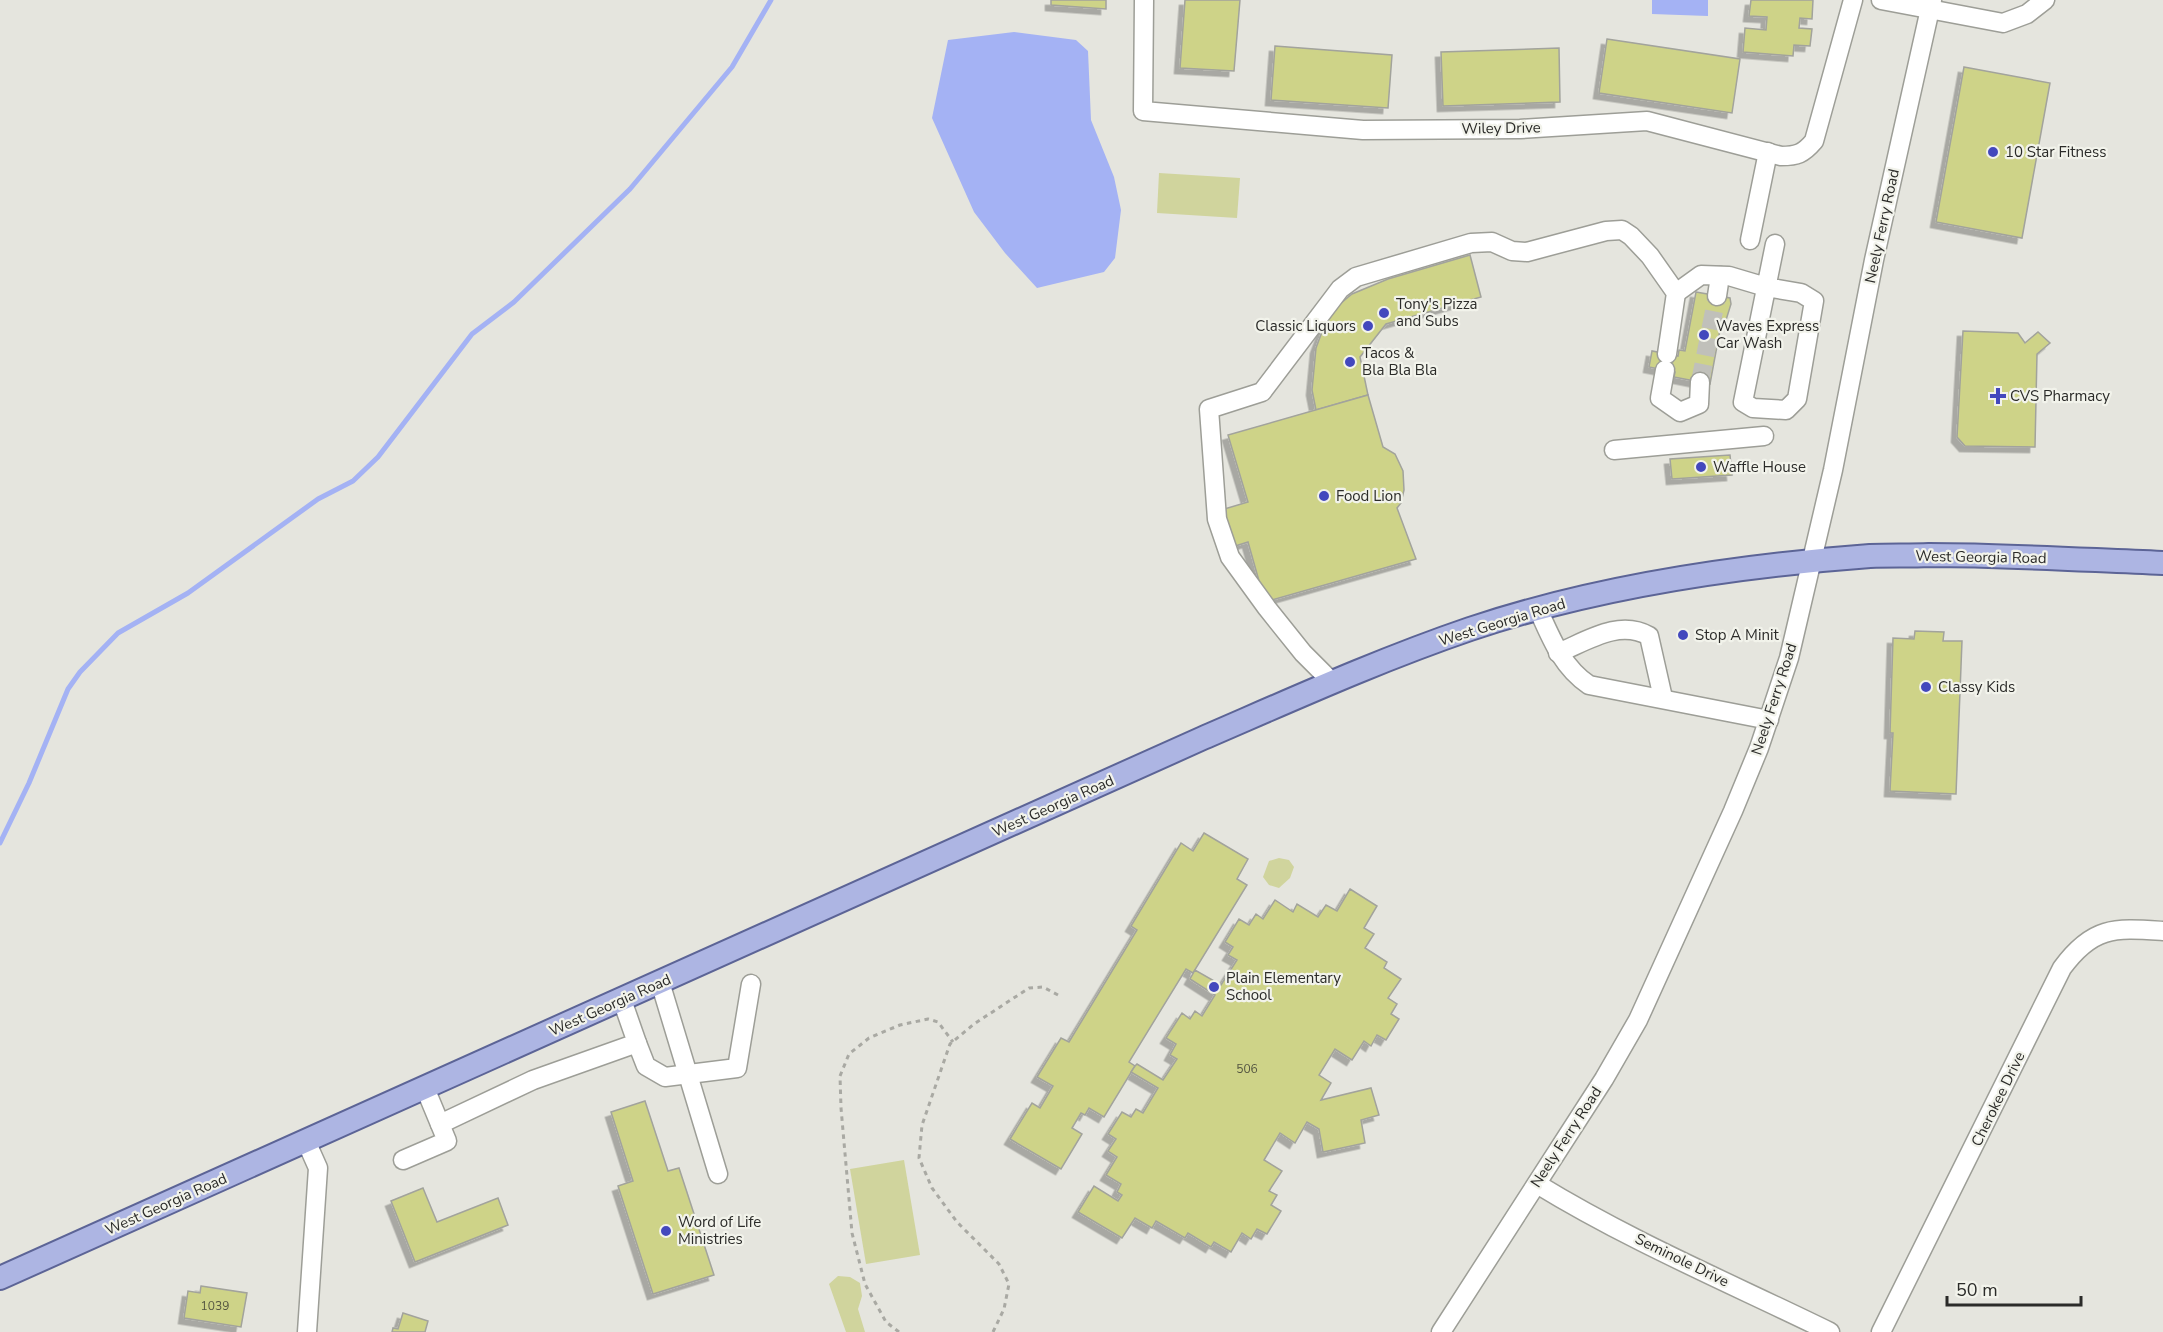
<svg xmlns="http://www.w3.org/2000/svg" width="2163" height="1332" font-family="'Nunito Sans',sans-serif">
	<style>
		.green { fill: #d0d49d }
		.water { fill: #a4b2f4 }
		.lines { fill: none; stroke-linecap: round; stroke-linejoin: round }
		.stream { stroke: #a4b2f4; stroke-width: 5 }
		.building { fill: #ced388; stroke: #a2a39c; stroke-width: 1.5; filter: url(#shadow) }
		.minor-tunnel { stroke: #c0c0ba; stroke-width: 18; stroke-dasharray: 18 9; stroke-linecap: butt }
		.minor-casing { stroke: #9d9e97; stroke-width: 21 }
		.major-casing { stroke: #5c6496; stroke-width: 26 }
		.path { stroke: #a9a9a3; stroke-width: 3; stroke-dasharray: 4.5 4.5; stroke-linecap: butt }
		.minor { stroke: #fff; stroke-width: 18 }
		.major { stroke: #adb5e3; stroke-width: 22 }
		.poi-dot { fill: #4348bd; stroke: #f2f3eb; stroke-width: 2 }
		.labels { text-anchor: middle; stroke-width: 4.5; stroke-linejoin: round; paint-order: stroke }
		.number-label { font-size: 12px; fill: #545541 }
		.street-label { font-size: 15px; fill: #2b2b29; stroke: #f2f3eb }
		.poi-label { font-size: 15px; fill: #2b2b29; stroke: #f2f3eb; text-anchor: start }
	</style>
	<defs>
		<filter id="shadow"><feDropShadow dx="-5.5" dy="5.5" stdDeviation="0" flood-color="#0004"/></filter>
	</defs>
	<rect width="100%" height="100%" fill="#e5e5de"/>
	<g class="green">
		<polygon points="1159,173 1240,178 1237,218 1157,213"/>
		<polygon points="1279,858 1289,860 1294,867 1290,878 1279,888 1269,885 1263,877 1269,861"/>
		<polygon points="904,1160 920,1255 866,1264 850,1169"/>
		<polygon points="838,1276 850,1277 860,1283 862,1296 858,1309 865,1332 846,1332 829,1284"/>
	</g>
	<g class="water">
		<polygon points="1652,0 1708,0 1708,16 1652,14"/>
		<polygon points="1014,32 1076,40 1088,51 1091,120 1114,177 1121,210 1115,258 1104,272 1037,288 1005,253 974,212 932,118 948,40"/>
	</g>
	<g class="lines">
		<polyline class="stream" points="0,843 29,783 68,689 80,672 118,633 188,593 318,499 353,481 378,457 472,334 514,302 630,189 732,67 771,0"/>
	</g>
	<g class="building">
		<polygon points="1051,0 1106,0 1106,9 1051,5"/>
		<polygon points="1185,0 1240,0 1234,71 1180,68"/>
		<polygon points="1751,0 1813,0 1812,19 1800,18 1799,28 1812,29 1810,46 1794,45 1793,56 1743,52 1745,28 1766,30 1767,17 1749,16"/>
		<polygon points="1607,39 1740,59 1732,113 1599,93"/>
		<polygon points="1275,46 1392,55 1388,108 1271,100"/>
		<polygon points="1559,48 1560,102 1443,106 1441,52"/>
		<polygon points="1964,67 2050,83 2022,238 1936,222"/>
		<polygon points="1470,255 1481,297 1386,324 1360,357 1368,395 1316,410 1312,390 1316,348 1329,313 1352,294 1388,279"/>
		<polygon points="1696,292 1730,298 1731,304 1726,320 1722,319 1710,384 1674,377 1675,372 1649,367 1652,351 1678,356 1679,350 1685,351"/>
		<polygon points="1963,331 2018,333 2025,343 2038,332 2050,343 2037,354 2035,447 1965,446 1957,437"/>
		<polygon points="1368,395 1383,447 1395,454 1403,471 1404,490 1401,503 1397,508 1416,559 1265,602 1248,542 1232,547 1221,510 1248,502 1228,435"/>
		<polygon points="1730,455 1732,475 1672,479 1670,459"/>
		<polygon points="1915,631 1944,632 1943,641 1962,641 1956,794 1890,791 1893,733 1890,733 1893,638 1914,639"/>
		<polygon points="1204,833 1248,859 1237,879 1247,885 1193,973 1186,969 1129,1062 1135,1066 1104,1117 1089,1108 1085,1115 1081,1113 1072,1128 1082,1134 1061,1169 1010,1139 1032,1103 1040,1108 1053,1086 1037,1077 1061,1038 1069,1042 1137,930 1131,926 1181,843 1193,851"/>
		<polygon points="1350,889 1377,906 1364,928 1374,934 1365,948 1387,962 1384,968 1401,979 1388,998 1397,1004 1391,1014 1399,1019 1386,1040 1377,1035 1371,1046 1364,1041 1352,1060 1335,1049 1319,1075 1331,1083 1321,1100 1371,1088 1379,1115 1361,1120 1365,1143 1323,1152 1319,1129 1307,1122 1295,1143 1280,1133 1264,1160 1282,1171 1269,1191 1277,1195 1271,1205 1281,1211 1267,1234 1257,1229 1251,1239 1242,1233 1231,1252 1214,1242 1211,1247 1188,1233 1185,1238 1156,1221 1152,1228 1135,1218 1122,1238 1078,1212 1094,1186 1118,1201 1122,1195 1117,1192 1121,1184 1106,1175 1117,1157 1108,1151 1116,1139 1108,1134 1122,1112 1131,1117 1136,1109 1143,1113 1158,1088 1131,1072 1135,1066 1137,1064 1163,1080 1177,1059 1170,1055 1176,1044 1166,1038 1182,1013 1190,1019 1195,1011 1202,1016 1215,995 1190,979 1195,970 1221,985 1237,960 1228,955 1233,947 1225,942 1239,919 1249,925 1256,914 1263,919 1275,900 1293,912 1297,904 1318,917 1326,905 1337,911"/>
		<polygon points="645,1101 668,1171 679,1168 714,1275 653,1294 618,1186 633,1181 611,1112"/>
		<polygon points="423,1188 437,1222 498,1198 508,1225 415,1262 391,1201"/>
		<polygon points="201,1286 247,1293 241,1327 184,1318 188,1291 200,1293"/>
		<polygon points="403,1313 428,1321 425,1332 392,1332 393,1328 398,1329"/>
	</g>
	<g class="lines">
		<polyline class="minor-tunnel" points="1700,382 1717,296"/>
		<defs>
			<g id="minor">
				<path d="M 1144,0 L 1143,111 L 1363,130 L 1520,129 L 1647,121 L 1781,156 C 1797,156 1803,154 1814,141 L 1853,0"/>
				<polyline points="1881,0 2003,23 2027,14 2045,0"/>
				<polyline points="1750,240 1768,152"/>
				<polyline points="1676,293 1701,275 1729,276 1766,287 1801,293 1814,301 1797,399 1786,410 1753,408 1743,402 1775,244"/>
				<polyline points="1717,296 1720,276"/>
				<polyline points="1665,370 1660,398 1680,412 1699,404 1700,382"/>
				<polyline points="1614,450 1764,436"/>
				<path d="M 1538,609 C 1551,638 1562,667 1589,685 L 1769,720"/>
				<path d="M 1558,653 C 1587,641 1619,619 1649,636 L 1663,698"/>
				<polyline points="1332,682 1303,653 1267,608 1230,557 1217,519 1209,409 1262,392 1340,289 1356,277 1471,243 1492,242 1512,251 1527,252 1606,231 1622,230 1631,236 1650,256 1676,293 1667,354"/>
				<polyline points="660,982 718,1174"/>
				<polyline points="637,1043 646,1066 665,1077 737,1068 751,984"/>
				<polyline points="440,1124 533,1080 637,1043 622,1000"/>
				<polyline points="306,1141 318,1168 307,1332"/>
				<polyline points="403,1160 447,1141 425,1088"/>
				<path d="M 1537,1184 C 1630,1241 1732,1284 1830,1332"/>
				<polyline points="1441,1332 1604,1079 1638,1020 1733,811 1759,748 1789,658 1833,470 1874,260 1932,0"/>
				<path d="M 1881,1332 L 2062,968 C 2093,926 2114,928 2163,931"/>
			</g>
			<path id="major" d="M 0,1278 L 1203,738 C 1291,700 1379,660 1470,629 C 1598,586 1735,566 1870,556 C 1890,555 1910,556 1929,555 C 2007,555 2085,560 2163,563"/>
		</defs>
		<use href="#minor" class="minor-casing"/>
		<use href="#major" class="major-casing"/>
		<g class="path">
			<polyline points="899,1332 886,1322 865,1284 852,1233 841,1108 840,1076 849,1054 869,1038 900,1025 928,1019 938,1022 953,1042"/>
			<polyline points="993,1332 1004,1309 1009,1284 999,1264 957,1222 932,1188 919,1158 922,1125 950,1044 974,1024 1029,988 1043,987 1058,995"/>
		</g>
		<use href="#minor" class="minor"/>
		<use href="#major" class="major"/>
	</g>
	<g class="poi-dot">
		<circle cx="1993" cy="152" r="6"/>
		<circle cx="1384" cy="313" r="6"/>
		<circle cx="1368" cy="326" r="6"/>
		<circle cx="1704" cy="335" r="6"/>
		<circle cx="1350" cy="362" r="6"/>
		<path d="M1995 387h6v6h6v6h-6v6h-6v-6h-6v-6h6z"/>
		<circle cx="1701" cy="467" r="6"/>
		<circle cx="1324" cy="496" r="6"/>
		<circle cx="1683" cy="635" r="6"/>
		<circle cx="1926" cy="687" r="6"/>
		<circle cx="1214" cy="987" r="6"/>
		<circle cx="666" cy="1231" r="6"/>
	</g>
	<g class="labels">
		<g class="number-label">
			<text x="1247" y="1073">506</text>
			<text x="215" y="1310">1039</text>
		</g>
		<g class="street-label">
			<text transform="translate(1501 128) rotate(-1)" y="5">Wiley Drive</text>
			<text transform="translate(1882 226) rotate(-78)" y="5">Neely Ferry Road</text>
			<text transform="translate(1981 557) rotate(1)" y="5">West Georgia Road</text>
			<text transform="translate(1502 622) rotate(-17)" y="5">West Georgia Road</text>
			<text transform="translate(1774 699) rotate(-72)" y="5">Neely Ferry Road</text>
			<text transform="translate(1053 806) rotate(-24)" y="5">West Georgia Road</text>
			<text transform="translate(610 1005) rotate(-24)" y="5">West Georgia Road</text>
			<text transform="translate(1998 1099) rotate(-64)" y="5">Cherokee Drive</text>
			<text transform="translate(1566 1137) rotate(-57)" y="5">Neely Ferry Road</text>
			<text transform="translate(166 1204) rotate(-24)" y="5">West Georgia Road</text>
			<text transform="translate(1682 1260) rotate(26)" y="5">Seminole Drive</text>
		</g>
		<g class="poi-label">
			<text x="2005" y="157">10 Star Fitness</text>
			<text x="1396" y="309">Tony's Pizza<tspan x="1396" dy="17">and Subs</tspan></text>
			<text x="1356" y="331" text-anchor="end">Classic Liquors</text>
			<text x="1716" y="331">Waves Express<tspan x="1716" dy="17">Car Wash</tspan></text>
			<text x="1362" y="358">Tacos &amp;<tspan x="1362" dy="17">Bla Bla Bla</tspan></text>
			<text x="2010" y="401">CVS Pharmacy</text>
			<text x="1713" y="472">Waffle House</text>
			<text x="1336" y="501">Food Lion</text>
			<text x="1695" y="640">Stop A Minit</text>
			<text x="1938" y="692">Classy Kids</text>
			<text x="1226" y="983">Plain Elementary<tspan x="1226" dy="17">School</tspan></text>
			<text x="678" y="1227">Word of Life<tspan x="678" dy="17">Ministries</tspan></text>
		</g>
	</g>
	<path d="M1947 1296v9h134v-9" fill="none" stroke="#2b2b29" stroke-width="3"/>
	<text x="1956" y="1296" font-size="18" fill="#2b2b29" stroke="#f2f3eb" stroke-width="4.5" paint-order="stroke">50 m</text>
</svg>
